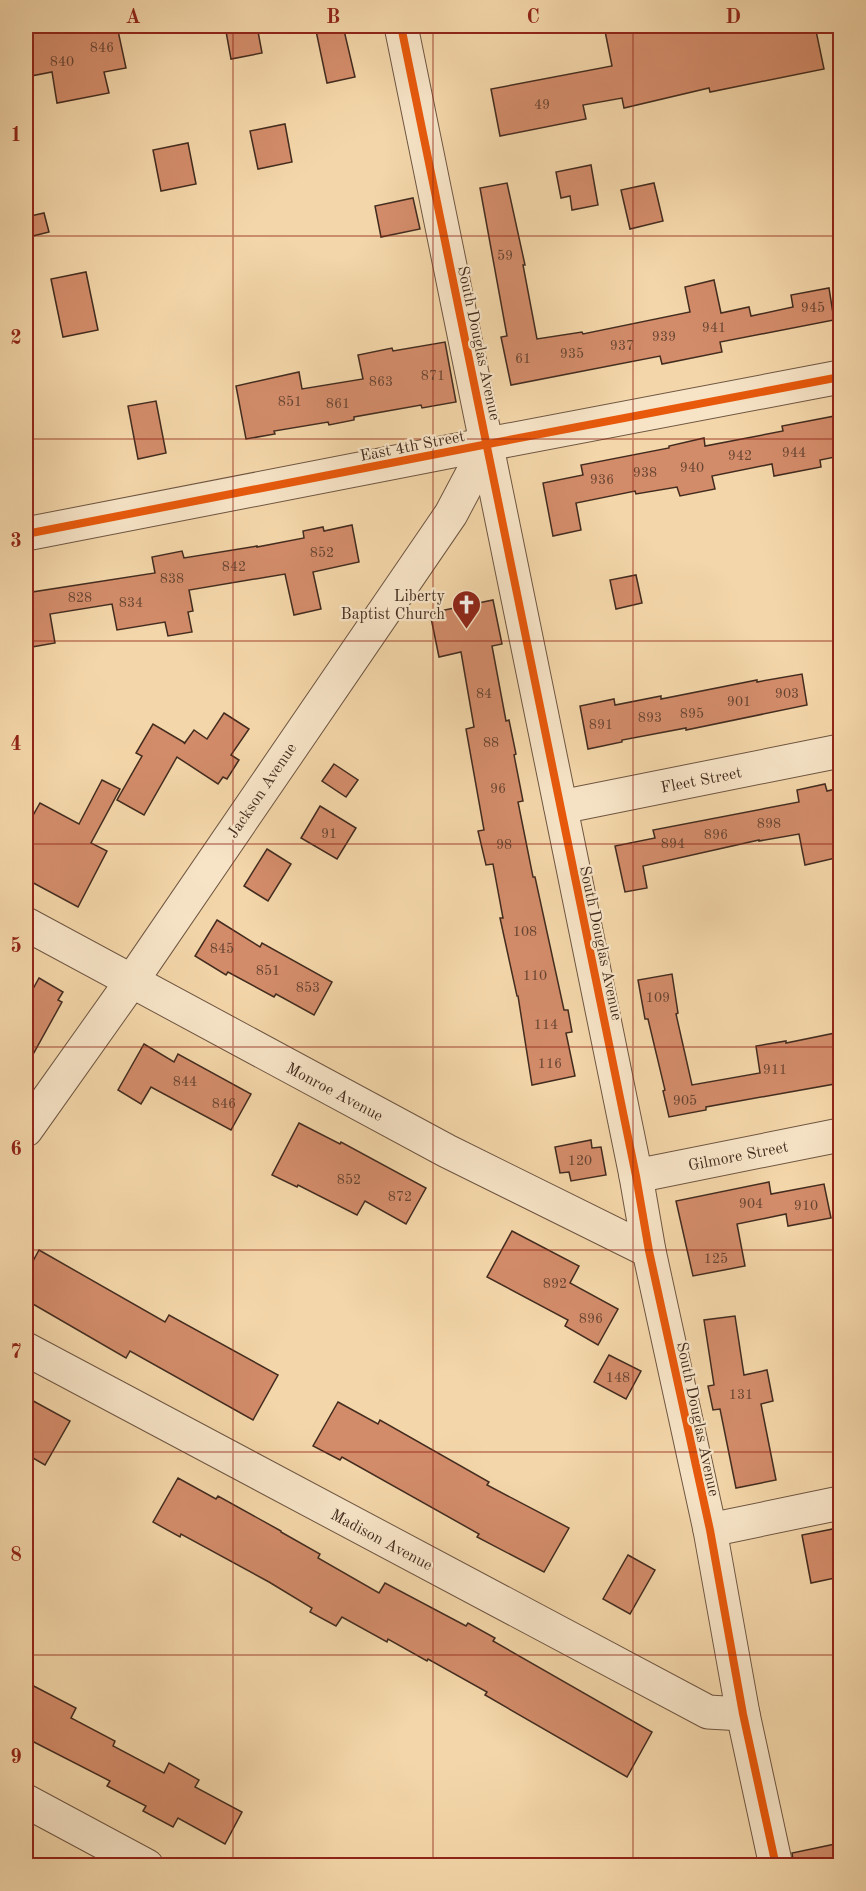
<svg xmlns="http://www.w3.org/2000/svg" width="866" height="1891" font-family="'Old Standard TT',serif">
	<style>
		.building { fill: #d38c6a; stroke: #432c1f; stroke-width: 1.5 }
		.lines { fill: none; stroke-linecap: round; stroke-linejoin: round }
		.minor-casing { stroke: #6f5642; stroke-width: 35 }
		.minor { stroke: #f7e4c7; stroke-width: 33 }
		.cycleway-casing { stroke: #f7e4c7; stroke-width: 11 }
		.cycleway { stroke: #e8590c; stroke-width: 8 }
		.grid { fill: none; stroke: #8f2418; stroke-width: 1.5; stroke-opacity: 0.55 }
		.labels { text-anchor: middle; stroke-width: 4.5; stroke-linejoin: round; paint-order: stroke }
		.number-label { font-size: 14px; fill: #674432 }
		.street-label { font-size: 16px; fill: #432c1f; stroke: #f7e4c7 }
		.poi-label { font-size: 16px; fill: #432c1f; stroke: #f7e4c7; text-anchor: end }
		.neatline { fill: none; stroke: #8f2418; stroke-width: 2 }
		.grid-label { font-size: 20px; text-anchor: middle; font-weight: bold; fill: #8f2418 }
	</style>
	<rect width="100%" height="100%" fill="#f3d6a9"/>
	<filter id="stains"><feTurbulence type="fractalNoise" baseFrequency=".00333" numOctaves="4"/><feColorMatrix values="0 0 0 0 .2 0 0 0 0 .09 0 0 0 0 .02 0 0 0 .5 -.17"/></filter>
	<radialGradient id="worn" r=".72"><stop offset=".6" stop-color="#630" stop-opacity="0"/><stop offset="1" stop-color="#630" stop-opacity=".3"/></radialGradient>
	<g class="building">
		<polygon points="26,26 117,26 126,68 104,72 109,93 57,103 52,72 26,77"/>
		<polygon points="225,26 257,26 262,53 231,59"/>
		<polygon points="315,26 343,26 355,77 327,83"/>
		<polygon points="604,26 815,26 824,69 710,92 709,88 624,108 622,98 583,105 586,119 500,136 491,89 612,66"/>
		<polygon points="285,124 292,162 258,169 250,131"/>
		<polygon points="188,143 196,184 161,191 153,150"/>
		<polygon points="591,165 598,205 572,210 570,196 561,198 556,172"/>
		<polygon points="507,183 525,265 523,265 537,339 582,332 583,334 690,312 685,287 714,280 721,313 749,307 751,316 793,307 791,295 829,288 834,320 720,342 722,352 662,364 660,356 511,385 501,337 507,336 480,188"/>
		<polygon points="654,183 663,221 630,229 621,190"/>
		<polygon points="413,198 420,229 381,237 375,206"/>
		<polygon points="44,213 49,232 29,237 26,217"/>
		<polygon points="86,272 98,330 63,337 51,279"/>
		<polygon points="445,342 456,402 422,408 421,405 354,417 354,420 329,425 328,422 274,431 275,434 246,439 236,386 299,372 302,389 363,379 358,355 392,348 393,351"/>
		<polygon points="156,401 166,453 138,459 128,406"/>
		<polygon points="840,415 840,456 820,460 821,467 774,476 772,464 712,476 715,489 680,496 677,487 636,494 635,491 576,503 581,530 553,536 543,483 583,475 581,465 669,448 669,446 704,438 705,446 783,431 782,426"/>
		<polygon points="352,525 359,562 313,572 321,609 294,615 285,574 189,590 193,611 188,612 192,632 168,636 165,622 117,630 112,604 50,614 55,643 26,648 26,593 155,573 152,557 182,551 184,558 257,546 257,547 304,538 303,531 323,527 324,531"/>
		<polygon points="636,575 642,603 616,609 610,580"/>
		<polygon points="493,600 502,644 492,646 506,721 509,720 516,754 514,755 523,801 518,802 533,877 535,877 564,1010 568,1010 572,1032 566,1033 575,1076 532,1085 518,996 517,996 500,918 503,918 493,864 486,865 478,831 484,830 466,729 474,727 461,652 439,657 430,613"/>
		<polygon points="802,674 807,705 686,730 686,728 622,740 622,742 588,749 580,706 614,699 615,705 661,696 661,699 757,680 757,682"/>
		<polygon points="224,713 249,729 231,755 239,760 227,779 223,777 218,784 177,757 144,815 117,800 142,756 136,753 153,724 185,743 184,744 194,730 207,739"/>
		<polygon points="334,764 358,780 346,797 322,781"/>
		<polygon points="102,780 120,789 91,843 107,851 78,907 26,879 26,828 40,803 79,824"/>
		<polygon points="825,784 827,791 840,788 840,857 805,865 799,834 759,841 759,840 643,866 647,888 625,892 615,846 655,838 653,830 799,802 797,790"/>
		<polygon points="320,806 356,828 337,859 301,838"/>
		<polygon points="267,849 291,864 268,901 244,886"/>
		<polygon points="217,920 260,947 262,943 332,982 314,1015 276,994 274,997 228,972 226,975 195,956"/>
		<polygon points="672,974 678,1013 676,1014 692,1085 760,1073 756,1046 786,1041 786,1043 840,1032 840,1083 706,1107 706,1110 669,1117 663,1091 665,1090 648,1019 645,1019 638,980"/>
		<polygon points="39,978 63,992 58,1000 62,1002 26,1067 26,982 34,987"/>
		<polygon points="144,1044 174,1062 178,1054 251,1094 231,1130 151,1087 141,1104 118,1090"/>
		<polygon points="299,1123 340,1144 341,1142 426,1188 406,1224 365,1201 357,1215 298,1185 297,1187 272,1175"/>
		<polygon points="591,1140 592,1148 601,1147 606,1175 571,1181 569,1172 560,1173 555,1147"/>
		<polygon points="769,1182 771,1194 824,1184 831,1218 788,1226 786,1214 737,1224 745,1266 693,1276 676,1201"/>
		<polygon points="512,1231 579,1266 570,1283 618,1309 598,1345 565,1326 568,1320 487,1277"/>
		<polygon points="39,1250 165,1322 169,1315 278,1375 253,1420 130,1351 126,1358 26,1300 26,1274"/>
		<polygon points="735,1316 744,1375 767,1370 773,1401 761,1404 776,1480 736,1488 720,1409 713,1410 708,1386 714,1385 704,1320"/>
		<polygon points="609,1355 641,1371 626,1399 594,1382"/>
		<polygon points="26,1397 70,1421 45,1465 26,1454"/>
		<polygon points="338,1402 378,1424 380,1420 489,1482 487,1485 569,1528 544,1572 477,1537 479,1534 342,1457 340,1460 313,1446"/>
		<polygon points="178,1478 216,1499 218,1496 281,1531 281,1532 320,1554 318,1558 379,1593 385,1583 466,1626 468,1623 495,1638 493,1641 652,1732 627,1777 485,1695 487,1692 428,1659 427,1661 388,1639 387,1642 342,1617 336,1626 310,1612 312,1608 269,1582 181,1534 180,1537 153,1522"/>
		<polygon points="838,1528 840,1543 840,1577 811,1583 802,1535"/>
		<polygon points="628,1555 655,1570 630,1614 603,1599"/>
		<polygon points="26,1682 76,1708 71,1718 115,1741 113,1746 164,1773 169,1763 199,1780 195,1787 242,1812 225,1844 178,1818 173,1827 143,1811 146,1806 107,1786 110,1781 26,1738"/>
		<polygon points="840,1843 840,1866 794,1866 792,1853"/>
	</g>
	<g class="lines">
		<defs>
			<g id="minor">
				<polyline points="401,26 636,1176 649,1251 710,1530 743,1714 776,1866"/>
				<polyline points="26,534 488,444 840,377"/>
				<polyline points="561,807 840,751"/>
				<polyline points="26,924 447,1151 649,1251"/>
				<polyline points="26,1130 131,982 451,514 488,444"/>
				<polyline points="636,1176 840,1135"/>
				<polyline points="26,1349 708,1712 743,1714"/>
				<polyline points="710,1530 840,1503"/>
				<polyline points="26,1801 147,1866"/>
			</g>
		</defs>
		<use href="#minor" class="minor-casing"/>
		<use href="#minor" class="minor"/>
		<defs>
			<g id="cycleway">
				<polyline points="401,26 636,1176 649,1251 710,1530 743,1714 776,1866"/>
				<polyline points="26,534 488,444 840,377"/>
			</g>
		</defs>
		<use href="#cycleway" class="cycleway-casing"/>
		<use href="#cycleway" class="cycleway"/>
	</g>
	<path class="grid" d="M 233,26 L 233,1866M 433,26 L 433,1866M 633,26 L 633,1866M 26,236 L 840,236M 26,439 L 840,439M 26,641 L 840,641M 26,844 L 840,844M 26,1047 L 840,1047M 26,1250 L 840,1250M 26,1452 L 840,1452M 26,1655 L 840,1655"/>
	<defs>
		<symbol id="church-pin" viewBox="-11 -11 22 30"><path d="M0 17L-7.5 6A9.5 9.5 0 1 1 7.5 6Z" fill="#8f2418" stroke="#f7e4c7"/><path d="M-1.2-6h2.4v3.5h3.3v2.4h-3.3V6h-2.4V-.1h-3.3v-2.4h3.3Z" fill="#fff"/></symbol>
	</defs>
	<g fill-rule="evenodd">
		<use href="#church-pin" x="450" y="588" width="33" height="45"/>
	</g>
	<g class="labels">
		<g class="number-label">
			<text x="102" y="52">846</text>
			<text x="62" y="66">840</text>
			<text x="542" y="109">49</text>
			<text x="505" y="260">59</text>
			<text x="813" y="312">945</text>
			<text x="714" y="332">941</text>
			<text x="664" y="341">939</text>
			<text x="622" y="350">937</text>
			<text x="572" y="358">935</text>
			<text x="523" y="363">61</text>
			<text x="433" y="380">871</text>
			<text x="381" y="386">863</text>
			<text x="290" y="406">851</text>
			<text x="338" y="408">861</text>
			<text x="794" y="457">944</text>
			<text x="740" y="460">942</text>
			<text x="692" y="472">940</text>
			<text x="645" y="477">938</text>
			<text x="602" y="484">936</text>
			<text x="322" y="557">852</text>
			<text x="234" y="571">842</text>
			<text x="172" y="583">838</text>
			<text x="80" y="602">828</text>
			<text x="131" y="607">834</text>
			<text x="484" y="698">84</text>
			<text x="787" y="698">903</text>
			<text x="739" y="706">901</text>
			<text x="692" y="718">895</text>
			<text x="650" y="722">893</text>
			<text x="601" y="729">891</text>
			<text x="491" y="747">88</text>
			<text x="498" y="793">96</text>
			<text x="769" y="828">898</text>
			<text x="329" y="838">91</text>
			<text x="716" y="839">896</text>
			<text x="673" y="848">894</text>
			<text x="504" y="849">98</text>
			<text x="525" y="936">108</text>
			<text x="222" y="953">845</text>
			<text x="268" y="975">851</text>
			<text x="535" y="980">110</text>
			<text x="308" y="992">853</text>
			<text x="658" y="1002">109</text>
			<text x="546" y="1029">114</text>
			<text x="550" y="1068">116</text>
			<text x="775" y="1074">911</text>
			<text x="185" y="1086">844</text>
			<text x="685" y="1105">905</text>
			<text x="224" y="1108">846</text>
			<text x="580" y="1165">120</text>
			<text x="349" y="1184">852</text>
			<text x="400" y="1201">872</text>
			<text x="751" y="1208">904</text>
			<text x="806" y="1210">910</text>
			<text x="716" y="1263">125</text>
			<text x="555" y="1288">892</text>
			<text x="591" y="1323">896</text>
			<text x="618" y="1382">148</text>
			<text x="741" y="1399">131</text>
		</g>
		<g class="street-label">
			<text transform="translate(480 343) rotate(78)" y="6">South Douglas Avenue</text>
			<text transform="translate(412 445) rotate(-11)" y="6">East 4th Street</text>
			<text transform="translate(701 779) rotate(-11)" y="6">Fleet Street</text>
			<text transform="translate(261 790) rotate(-56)" y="6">Jackson Avenue</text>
			<text transform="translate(602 943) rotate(78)" y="6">South Douglas Avenue</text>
			<text transform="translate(335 1091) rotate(28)" y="6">Monroe Avenue</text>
			<text transform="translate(738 1155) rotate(-11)" y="6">Gilmore Street</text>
			<text transform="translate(699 1419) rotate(78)" y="6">South Douglas Avenue</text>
			<text transform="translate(382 1539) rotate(28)" y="6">Madison Avenue</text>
		</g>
		<g class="poi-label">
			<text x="445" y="601">Liberty<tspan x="445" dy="18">Baptist Church</tspan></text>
		</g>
	</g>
	<rect width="866" height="1891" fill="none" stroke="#f3d6a9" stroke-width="66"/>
	<rect x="33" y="33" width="800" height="1825" class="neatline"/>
	<g class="grid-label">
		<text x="133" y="23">A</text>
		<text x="333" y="23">B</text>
		<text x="533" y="23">C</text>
		<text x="733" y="23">D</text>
		<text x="16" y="141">1</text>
		<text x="16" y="344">2</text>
		<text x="16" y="547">3</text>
		<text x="16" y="750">4</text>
		<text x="16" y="952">5</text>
		<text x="16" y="1155">6</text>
		<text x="16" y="1358">7</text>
		<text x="16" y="1561">8</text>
		<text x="16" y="1763">9</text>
	</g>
	<rect width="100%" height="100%" filter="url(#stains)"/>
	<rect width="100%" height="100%" fill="url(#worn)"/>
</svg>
